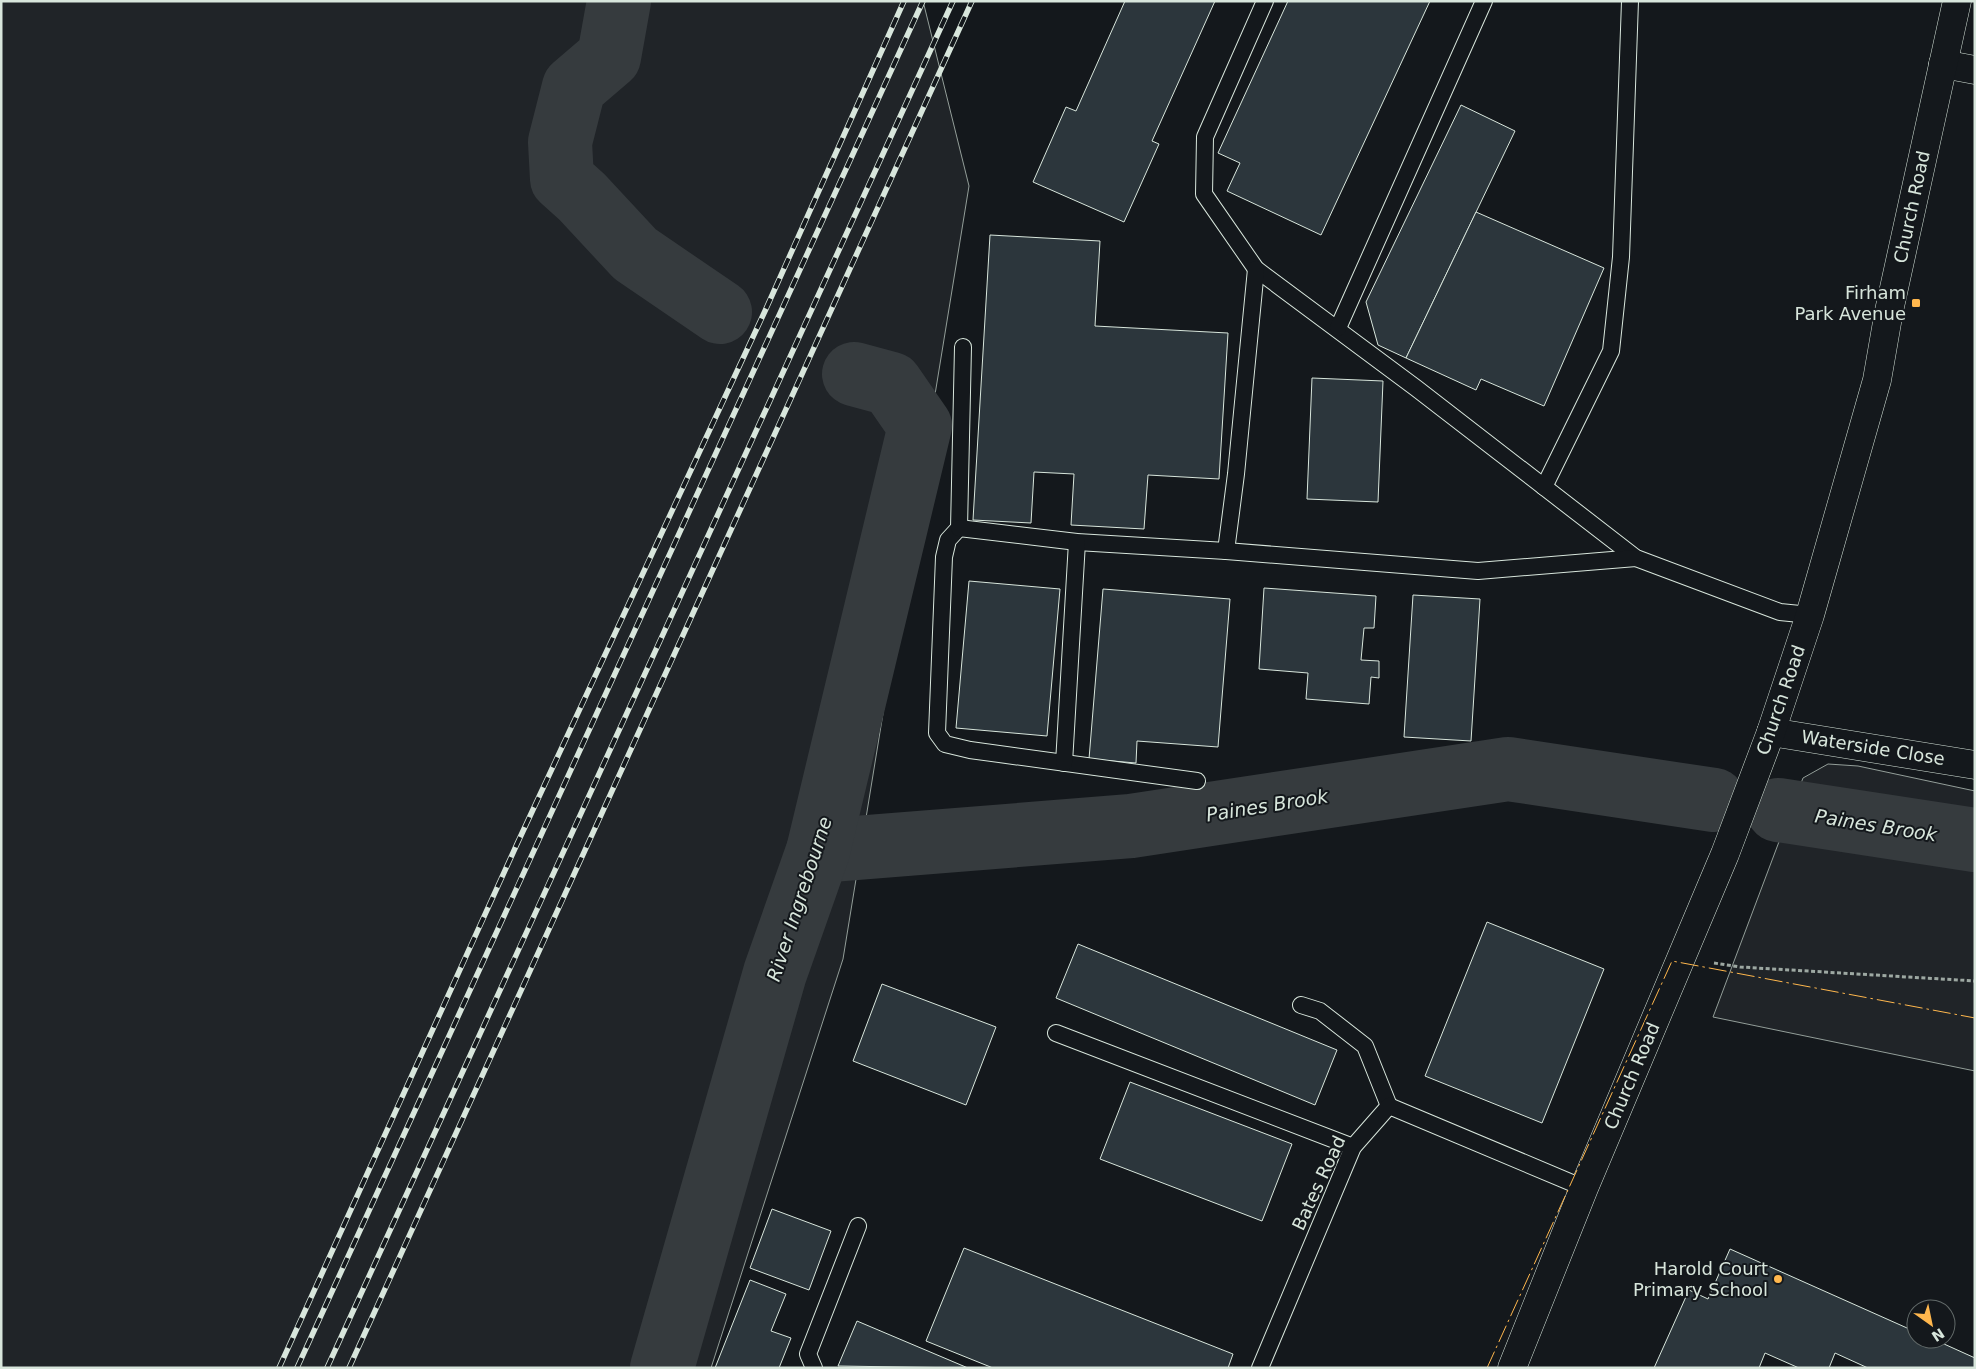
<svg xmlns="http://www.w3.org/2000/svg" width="1976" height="1369" font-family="'DejaVu Sans',sans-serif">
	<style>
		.green { fill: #202428; stroke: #939e99 }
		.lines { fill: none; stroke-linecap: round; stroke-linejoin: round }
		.river { stroke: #363b3e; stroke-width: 64 }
		.building { fill: #2c363c; stroke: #d8e6dc }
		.lane-casing { stroke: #d8e6dc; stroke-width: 18 }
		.street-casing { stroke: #d8e6dc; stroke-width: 29 }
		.secondary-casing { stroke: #d8e6dc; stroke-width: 29 }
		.path { stroke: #9da8a2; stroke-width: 3; stroke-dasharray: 4 2.5; stroke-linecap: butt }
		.lane { stroke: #14181c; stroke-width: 16 }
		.street { stroke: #14181c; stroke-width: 28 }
		.secondary { stroke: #14181c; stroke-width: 28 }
		.rail-casing { stroke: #d8e6dc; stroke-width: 5.5 }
		.rail { stroke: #14181c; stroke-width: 4; stroke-dasharray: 11; stroke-linecap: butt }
		.power { stroke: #ffb74d; stroke-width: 1; stroke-dasharray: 18 4 2.5 4; stroke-linecap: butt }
		.poi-dot { fill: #ffb74d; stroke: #14181c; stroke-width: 2 }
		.labels { text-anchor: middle; stroke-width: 4; stroke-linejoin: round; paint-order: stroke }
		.street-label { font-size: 18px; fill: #d8e6dc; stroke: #14181c }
		.poi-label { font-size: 18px; fill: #d8e6dc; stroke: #14181c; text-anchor: end }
		.water-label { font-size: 19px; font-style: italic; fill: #d8e6dc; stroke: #14181c }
	</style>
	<rect width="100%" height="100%" fill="#14181c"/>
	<g class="green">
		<polygon points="1,1 923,1 969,186 843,959 711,1368 1,1368"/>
		<polygon points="1828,764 1858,766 1975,791 1975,1071 1713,1017 1803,778"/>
	</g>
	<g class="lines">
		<g class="river">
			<polyline points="619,1 609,57 574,87 560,142 562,179 582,197 635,254 720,312"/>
			<polyline points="1778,810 1975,840"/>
			<polyline points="818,851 1131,826 1508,769 1714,800"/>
			<polyline points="662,1368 775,973 818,851 920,426 891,384 854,374"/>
		</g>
	</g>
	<g class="building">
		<polygon points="1125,1 1215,1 1152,141 1159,144 1124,222 1033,182 1066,107 1076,111"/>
		<polygon points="1288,1 1430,1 1321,235 1227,191 1240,163 1218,153"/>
		<polygon points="1461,105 1515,131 1406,358 1378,345 1366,302"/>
		<polygon points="1476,212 1604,268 1544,406 1481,379 1476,390 1406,358"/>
		<polygon points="990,235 1100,241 1095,326 1228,333 1219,479 1148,475 1144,529 1071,525 1074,474 1034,472 1031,523 973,520"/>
		<polygon points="1312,378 1383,381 1378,502 1307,499"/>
		<polygon points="969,581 1060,589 1047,736 956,728"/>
		<polygon points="1264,588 1376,596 1374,628 1364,628 1361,660 1379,661 1379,678 1371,677 1369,704 1306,699 1308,673 1259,669"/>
		<polygon points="1103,589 1230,599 1218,747 1137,741 1136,763 1089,759"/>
		<polygon points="1413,595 1480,599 1471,741 1404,737"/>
		<polygon points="1487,922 1604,969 1542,1123 1425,1076"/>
		<polygon points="1078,944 1337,1050 1315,1105 1056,998"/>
		<polygon points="882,984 996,1027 966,1105 853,1061"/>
		<polygon points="1130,1082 1292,1144 1262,1221 1100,1159"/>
		<polygon points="772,1209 831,1231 809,1290 750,1268"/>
		<polygon points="964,1248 1233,1354 1228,1368 993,1368 926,1341"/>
		<polygon points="1730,1249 1916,1332 1916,1339 1933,1339 1975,1358 1975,1368 1868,1368 1835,1353 1829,1368 1799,1368 1765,1353 1759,1368 1654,1368 1689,1290 1708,1299"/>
		<polygon points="750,1280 786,1294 771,1331 791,1338 779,1368 715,1368"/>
		<polygon points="857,1321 968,1368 838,1366"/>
	</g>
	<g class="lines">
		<defs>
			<g id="lane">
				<polyline points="1265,1 1205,137 1204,194 1256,269 1416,388 1636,558 1780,612 1810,615"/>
				<polyline points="1338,328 1484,1"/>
				<polyline points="963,347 959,528 948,540 944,557 937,733 945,744 970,750 1197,781"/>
				<polyline points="1544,487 1611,351 1621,257 1630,1"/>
				<polyline points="959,528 1077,542 1226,551 1478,571 1636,558"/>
				<polyline points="1226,551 1236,474 1256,269"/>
				<polyline points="1064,763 1077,542"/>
				<polyline points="1301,1005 1320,1011 1365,1046 1389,1106"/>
				<polyline points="1056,1033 1353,1147"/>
				<polyline points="814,1368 808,1354 858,1226"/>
				<polyline points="1260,1368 1353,1147 1389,1106 1584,1188"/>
			</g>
			<g id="street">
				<polyline points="1943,64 1975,70"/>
				<polyline points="1771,732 1975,765"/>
			</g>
			<polyline id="secondary" points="1512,1368 1584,1188 1725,854 1771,732 1810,615 1877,380 1889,311 1957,1"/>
		</defs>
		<use href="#lane" class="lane-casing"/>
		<use href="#street" class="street-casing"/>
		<use href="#secondary" class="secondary-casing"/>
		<polyline class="path" points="1714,963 1740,967 1975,981"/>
		<use href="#lane" class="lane"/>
		<use href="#street" class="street"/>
		<use href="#secondary" class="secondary"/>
		<defs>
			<g id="rail">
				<polyline points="279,1368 517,844 765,311 904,1"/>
				<polyline points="297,1368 923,1"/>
				<polyline points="327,1368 953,1"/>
				<polyline points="349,1368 972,1"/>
			</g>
		</defs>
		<use href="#rail" class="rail-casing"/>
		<use href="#rail" class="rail"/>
		<polyline class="power" points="1487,1368 1672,961 1975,1018"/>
	</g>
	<g class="poi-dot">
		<rect x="1911" y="298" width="10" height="10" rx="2.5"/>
		<circle cx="1778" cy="1279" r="5"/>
	</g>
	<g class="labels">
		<g class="street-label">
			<text transform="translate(1912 207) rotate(-78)" y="6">Church Road</text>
			<text transform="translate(1781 700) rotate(-71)" y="6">Church Road</text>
			<text transform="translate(1873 748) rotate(9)" y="6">Waterside Close</text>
			<text transform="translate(1632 1076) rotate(-67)" y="6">Church Road</text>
			<text transform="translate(1319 1183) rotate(-65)" y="6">Bates Road</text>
		</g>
		<g class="poi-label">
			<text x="1906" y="299">Firham<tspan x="1906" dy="21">Park Avenue</tspan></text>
			<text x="1768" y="1275">Harold Court<tspan x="1768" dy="21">Primary School</tspan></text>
		</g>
		<g class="water-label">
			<text transform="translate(1267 805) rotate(-9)" y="7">Paines Brook</text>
			<text transform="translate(1876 825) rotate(9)" y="7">Paines Brook</text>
			<text transform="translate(799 899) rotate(-72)" y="7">River Ingrebourne</text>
		</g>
	</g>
	<rect width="1976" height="1369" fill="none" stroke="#d8e6dc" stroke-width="5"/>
	<g transform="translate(1931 1324) rotate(147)"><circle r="24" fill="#14181c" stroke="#626a69"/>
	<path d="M0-4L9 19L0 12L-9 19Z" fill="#ffb74d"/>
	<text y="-8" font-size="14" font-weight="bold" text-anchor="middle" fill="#d8e6dc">N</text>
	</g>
</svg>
